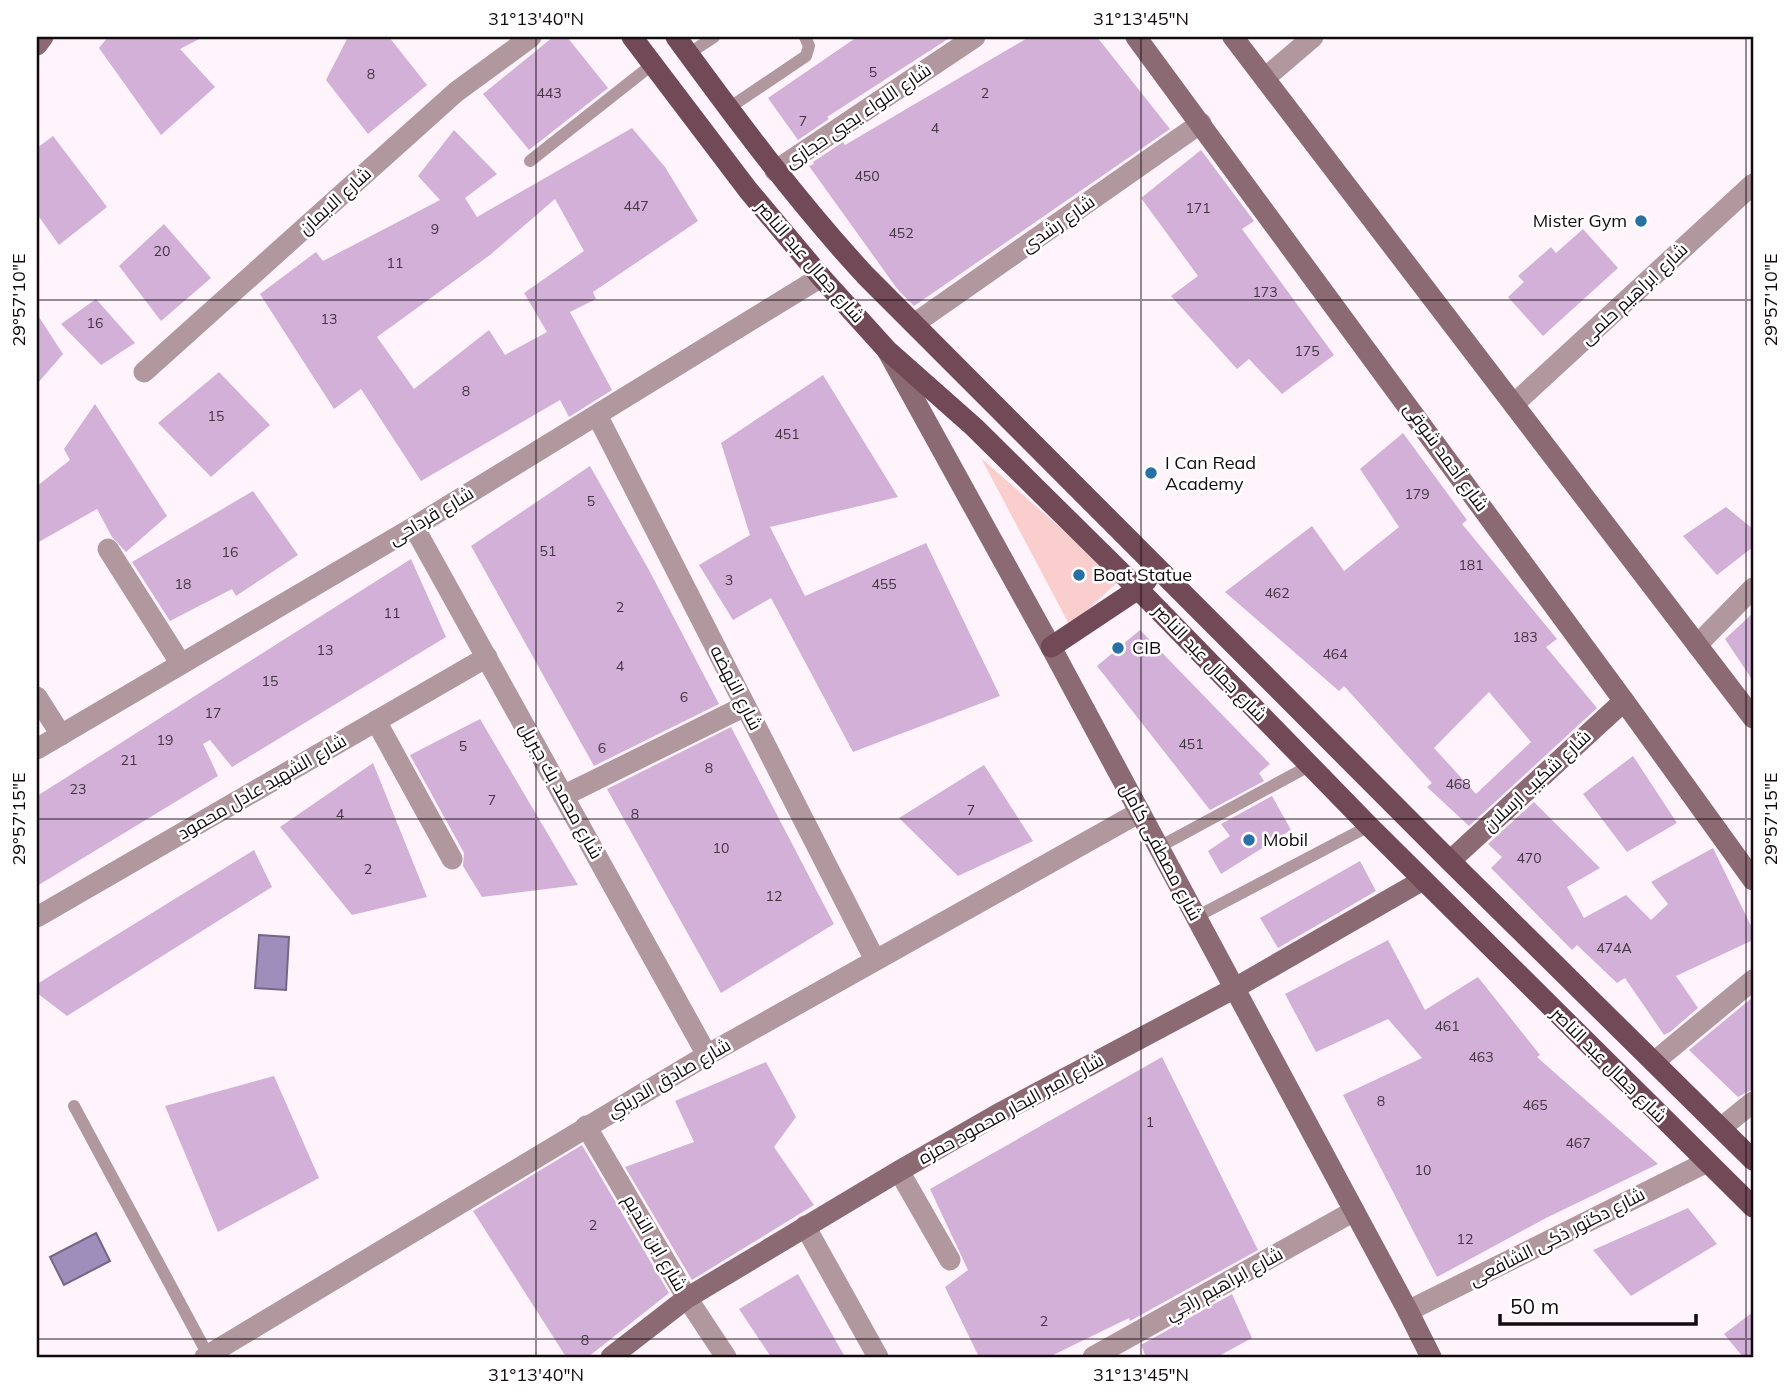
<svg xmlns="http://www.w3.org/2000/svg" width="1790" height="1394" font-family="Mulish,Cairo,sans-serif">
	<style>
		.green { fill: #facecd }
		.water { fill: #9f8ebc; stroke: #756688; stroke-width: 2 }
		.building { fill: #d2b0d8; fill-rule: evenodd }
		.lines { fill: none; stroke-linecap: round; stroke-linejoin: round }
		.lane { stroke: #b0989e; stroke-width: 12 }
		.street { stroke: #b0989e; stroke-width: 21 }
		.secondary { stroke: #8c6a73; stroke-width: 21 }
		.primary { stroke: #724956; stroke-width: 21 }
		.ticks { fill: none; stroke: #120a0f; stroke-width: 2; stroke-opacity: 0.45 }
		.poi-dot { fill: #2871a5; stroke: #fff; stroke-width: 2.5 }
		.labels { text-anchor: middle; stroke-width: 5; stroke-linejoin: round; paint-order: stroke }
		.number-label { font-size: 14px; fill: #423441 }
		.street-label { font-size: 18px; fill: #120a0f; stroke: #fff }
		.poi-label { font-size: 18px; fill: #120a0f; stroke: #fff; text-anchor: start }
		.neatline { fill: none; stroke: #120a0f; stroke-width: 2.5 }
		.ticks-label { font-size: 18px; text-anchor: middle; fill: #120a0f }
	</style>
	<rect width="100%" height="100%" fill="#fff4fb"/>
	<polygon class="green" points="981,458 1120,580 1070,626"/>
	<g class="water">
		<polygon points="259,935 289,937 286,990 255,988"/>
		<polygon points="96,1233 110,1261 64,1285 50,1257"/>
	</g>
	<g class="building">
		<polygon points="108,37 203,37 180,49 215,87 161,135 99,48"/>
		<polygon points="348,37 389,37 427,85 368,134 326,80"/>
		<polygon points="553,37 567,37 608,88 529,150 483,94"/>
		<polygon points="857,37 951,37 827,117 829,119 798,140 768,98"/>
		<polygon points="1029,37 1097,37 1170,129 914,306 898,290 809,166 814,164 813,162 843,142 845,145"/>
		<path d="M 632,128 L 665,167 L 698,221 L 593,292 L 596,299 L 570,312 L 612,390 L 569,417 L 560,400 L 421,481 L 361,389 L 334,409 L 260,294 L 316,252 L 323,261 L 440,200 L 418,176 L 454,130 L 497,174 L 465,198 L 477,217 ZM 555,199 L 584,251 L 524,293 L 547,332 L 505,355 L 489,330 L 414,389 L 377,337 L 490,255 Z"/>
		<polygon points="53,136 107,207 59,245 37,214 37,148"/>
		<polygon points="1201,150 1254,221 1242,229 1334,355 1282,394 1249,359 1237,369 1171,296 1198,276 1141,198"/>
		<polygon points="164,224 211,278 161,321 119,266"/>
		<polygon points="1583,229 1618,268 1543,336 1508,297 1524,282 1518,276 1551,247 1556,253"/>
		<polygon points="96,299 135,343 101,365 61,324"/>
		<polygon points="37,314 63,354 37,384"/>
		<polygon points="219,372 270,425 211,477 158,423"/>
		<polygon points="823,375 898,497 770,527 805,596 926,543 1000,696 853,752 771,598 733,620 699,565 750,535 721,443"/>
		<polygon points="95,404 167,516 126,552 112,537 97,509 37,543 37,486 70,460 64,449"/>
		<path d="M 1403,433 L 1467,520 L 1462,524 L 1557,639 L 1546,647 L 1597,708 L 1469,826 L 1427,787 L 1432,783 L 1344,686 L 1339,691 L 1225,592 L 1312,526 L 1344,571 L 1399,527 L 1360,469 ZM 1489,692 L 1531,742 L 1476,794 L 1434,748 Z"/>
		<polygon points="590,466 649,570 719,704 594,766 471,546"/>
		<polygon points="253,491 298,555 236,596 232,589 170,621 132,562"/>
		<polygon points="1726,507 1753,529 1753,547 1717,575 1683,536"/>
		<polygon points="411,559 446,637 232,767 210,740 203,744 218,776 37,886 37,796"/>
		<polygon points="1753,613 1753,681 1725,639"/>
		<polygon points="1140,630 1270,764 1259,773 1264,781 1210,810 1097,666"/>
		<polygon points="480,719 578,885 482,897 463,866 464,853 410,755"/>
		<polygon points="731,727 834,924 721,993 607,789"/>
		<polygon points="1633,756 1677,823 1627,852 1583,794"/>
		<polygon points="373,763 427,897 352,915 280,827"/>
		<polygon points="984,765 1033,841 958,876 899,818"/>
		<polygon points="1272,796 1291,830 1221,874 1208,851 1230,836 1221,824"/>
		<polygon points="1534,802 1600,868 1567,887 1584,918 1626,895 1651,920 1668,904 1651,882 1713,848 1753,930 1753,940 1676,976 1698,1008 1670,1032 1664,1035 1625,978 1617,983 1577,945 1572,950 1491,868 1502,857 1488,844"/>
		<polygon points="254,850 272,887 67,1016 37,993 37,984"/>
		<polygon points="1360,861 1376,891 1278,948 1260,918"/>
		<polygon points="1388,940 1425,1010 1478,977 1540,1055 1537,1057 1658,1164 1546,1218 1437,1277 1343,1095 1422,1058 1388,1019 1316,1052 1285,994"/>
		<polygon points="1753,997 1753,1089 1738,1097 1689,1050"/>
		<polygon points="1162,1057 1258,1250 1130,1321 1129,1318 1049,1357 979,1357 945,1287 968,1270 930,1189"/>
		<polygon points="766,1062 796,1117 774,1147 814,1205 692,1280 625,1167 694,1142 675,1101"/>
		<polygon points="274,1076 319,1178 218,1232 165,1106"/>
		<polygon points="582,1145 669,1293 588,1357 566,1357 473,1211"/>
		<polygon points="1688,1208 1717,1244 1631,1296 1593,1250"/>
		<polygon points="798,1274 845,1357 771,1357 739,1309"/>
		<polygon points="1232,1294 1252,1338 1217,1357 1146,1357 1141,1345"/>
		<polygon points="1753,1312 1753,1357 1743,1357 1724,1334"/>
	</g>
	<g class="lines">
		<g class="lane">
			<polyline points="688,54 714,37"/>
			<polyline points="729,108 806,56 809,46 805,37"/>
			<polyline points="530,161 653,64"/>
			<polyline points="1159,847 1309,766"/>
			<polyline points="1196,917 1369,826"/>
			<polyline points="74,1106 208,1355"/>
		</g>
		<g class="street">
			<polyline points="1265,78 1313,37"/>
			<polyline points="775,171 975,37"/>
			<polyline points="914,324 1201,123"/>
			<polyline points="144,372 456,92 531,37"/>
			<polyline points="1514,404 1753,184"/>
			<polyline points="597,415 875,960"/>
			<polyline points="414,527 707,1055"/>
			<polyline points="108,549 181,664"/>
			<polyline points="1697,645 1753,588"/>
			<polyline points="37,697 61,735"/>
			<polyline points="376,721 452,859"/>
			<polyline points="37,749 414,527 821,277"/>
			<polyline points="563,796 745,706"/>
			<polyline points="37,917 487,657"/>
			<polyline points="1654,1062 1753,980"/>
			<polyline points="586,1126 687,1298 726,1357"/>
			<polyline points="1721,1128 1753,1102"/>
			<polyline points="899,1171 950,1260"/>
			<polyline points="805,1226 878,1357"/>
			<polyline points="1408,1311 1707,1162"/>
			<polyline points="205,1357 707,1055 1140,812"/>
			<polyline points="1093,1357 1354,1211"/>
		</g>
		<g class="secondary">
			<polyline points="1136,37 1624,701 1753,880"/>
			<polyline points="1233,37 1753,718"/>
			<polyline points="37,45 43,37"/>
			<polyline points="888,352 1051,647 1408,1311 1431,1357"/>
			<polyline points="1450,861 1624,701"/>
			<polyline points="611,1357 687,1298 899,1171 998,1114 1235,988 1423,880"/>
		</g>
		<g class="primary">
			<polyline points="632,37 748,190 821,277 887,350 974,427 1138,589 1369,826 1753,1207"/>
			<path d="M 676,37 C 736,119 796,200 865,275 L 1450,861 L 1753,1160"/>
			<polyline points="1051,647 1138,589 1147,580"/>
		</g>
	</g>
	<path class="ticks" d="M 536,37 L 536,1357M 1141,37 L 1141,1357M 1746,37 L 1746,1357M 37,300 L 1753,300M 37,819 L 1753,819M 37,1339 L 1753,1339"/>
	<g class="poi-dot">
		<circle cx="1641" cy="221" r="7"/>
		<circle cx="1151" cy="473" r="7"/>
		<circle cx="1079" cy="575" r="7"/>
		<circle cx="1118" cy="648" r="7"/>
		<circle cx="1249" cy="840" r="7"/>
	</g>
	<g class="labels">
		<g class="number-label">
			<text x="873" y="77">5</text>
			<text x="371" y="79">8</text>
			<text x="549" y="98">443</text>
			<text x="985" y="98">2</text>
			<text x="803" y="126">7</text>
			<text x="935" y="133">4</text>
			<text x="867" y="181">450</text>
			<text x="636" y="211">447</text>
			<text x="1198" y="213">171</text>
			<text x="435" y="234">9</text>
			<text x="901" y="238">452</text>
			<text x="162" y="256">20</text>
			<text x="395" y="268">11</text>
			<text x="1265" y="297">173</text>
			<text x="329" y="324">13</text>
			<text x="95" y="328">16</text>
			<text x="1307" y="356">175</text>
			<text x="466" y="396">8</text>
			<text x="216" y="421">15</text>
			<text x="787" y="439">451</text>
			<text x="1417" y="499">179</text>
			<text x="591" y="506">5</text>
			<text x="548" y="556">51</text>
			<text x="230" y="557">16</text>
			<text x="1471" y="570">181</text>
			<text x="729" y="585">3</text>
			<text x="183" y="589">18</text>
			<text x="884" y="589">455</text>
			<text x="1277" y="598">462</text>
			<text x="620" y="612">2</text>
			<text x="392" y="618">11</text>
			<text x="1525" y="642">183</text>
			<text x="325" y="655">13</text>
			<text x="1335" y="659">464</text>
			<text x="620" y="671">4</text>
			<text x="270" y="686">15</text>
			<text x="684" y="702">6</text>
			<text x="213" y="718">17</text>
			<text x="165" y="745">19</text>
			<text x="1191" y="749">451</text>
			<text x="463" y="751">5</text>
			<text x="602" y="753">6</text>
			<text x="129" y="765">21</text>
			<text x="709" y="773">8</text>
			<text x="1458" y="789">468</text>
			<text x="78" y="794">23</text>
			<text x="492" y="805">7</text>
			<text x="971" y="815">7</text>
			<text x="340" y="819">4</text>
			<text x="635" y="819">8</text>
			<text x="721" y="853">10</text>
			<text x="1529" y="863">470</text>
			<text x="368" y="874">2</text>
			<text x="774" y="901">12</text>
			<text x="1614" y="953">474A</text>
			<text x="1447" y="1031">461</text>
			<text x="1481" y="1062">463</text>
			<text x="1381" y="1106">8</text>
			<text x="1535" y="1110">465</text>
			<text x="1150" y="1127">1</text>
			<text x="1578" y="1148">467</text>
			<text x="1423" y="1175">10</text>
			<text x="593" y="1230">2</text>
			<text x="1465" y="1244">12</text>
			<text x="1044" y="1326">2</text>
			<text x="585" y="1345">8</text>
		</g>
		<g class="street-label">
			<text transform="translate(858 116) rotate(-34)" y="6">شارع اللواء يحيي حجازى</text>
			<text transform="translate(335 201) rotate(-42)" y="6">شارع الايمان</text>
			<text transform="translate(1058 224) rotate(-35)" y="6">شارع رشدى</text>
			<text transform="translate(810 262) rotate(49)" y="6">شارع جمال عبد الناصر</text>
			<text transform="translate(1634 294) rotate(-43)" y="6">شارع ابراهيم حلمى</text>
			<text transform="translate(1446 457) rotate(54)" y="6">شارع أحمد شوقى</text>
			<text transform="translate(431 516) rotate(-31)" y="6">شارع قرداحى</text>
			<text transform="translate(1210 663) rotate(46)" y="6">شارع جمال عبد الناصر</text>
			<text transform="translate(736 688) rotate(63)" y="6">شارع النهضه</text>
			<text transform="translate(1537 781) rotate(-43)" y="6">شارع شكيب ارسلان</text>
			<text transform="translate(262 787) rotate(-30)" y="6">شارع الشهيد عادل محمود</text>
			<text transform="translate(561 791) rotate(61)" y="6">شارع محمد بك جبريل</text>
			<text transform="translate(1161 852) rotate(62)" y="6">شارع مصطفى كامل</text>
			<text transform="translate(1609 1065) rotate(45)" y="6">شارع جمال عبد الناصر</text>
			<text transform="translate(669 1078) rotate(-30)" y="6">شارع صادق الدريني</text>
			<text transform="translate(1011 1109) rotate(-29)" y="6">شارع امير البحار محمود حمزه</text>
			<text transform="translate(1557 1237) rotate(-27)" y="6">شارع دكتور ذكى الشافعى</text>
			<text transform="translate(655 1243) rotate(60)" y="6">شارع ابن النديم</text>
			<text transform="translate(1224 1284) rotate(-29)" y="6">شارع ابراهيم راجي</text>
		</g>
		<g class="poi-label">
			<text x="1627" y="227" text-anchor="end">Mister Gym</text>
			<text x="1165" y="469">I Can Read<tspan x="1165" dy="21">Academy</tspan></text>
			<text x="1093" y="581">Boat Statue</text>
			<text x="1132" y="654">CIB</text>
			<text x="1263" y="846">Mobil</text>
		</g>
	</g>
	<rect width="1790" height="1394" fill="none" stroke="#ffffff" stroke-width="77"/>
	<path d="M1500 1314v10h196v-10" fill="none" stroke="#120a0f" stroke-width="3.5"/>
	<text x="1510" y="1314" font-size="21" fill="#120a0f" stroke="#ffffff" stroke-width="5" paint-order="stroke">50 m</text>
	<rect x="38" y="38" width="1714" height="1318" class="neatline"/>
	<g class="ticks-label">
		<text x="536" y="25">31°13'40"N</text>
		<text x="1141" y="25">31°13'45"N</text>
		<text transform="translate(1771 300) rotate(-90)" y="6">29°57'10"E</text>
		<text transform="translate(19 300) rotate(-90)" y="6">29°57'10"E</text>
		<text transform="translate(1771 819) rotate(-90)" y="6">29°57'15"E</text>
		<text transform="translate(19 819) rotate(-90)" y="6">29°57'15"E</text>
		<text x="536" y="1381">31°13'40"N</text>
		<text x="1141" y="1381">31°13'45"N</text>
	</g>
</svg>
